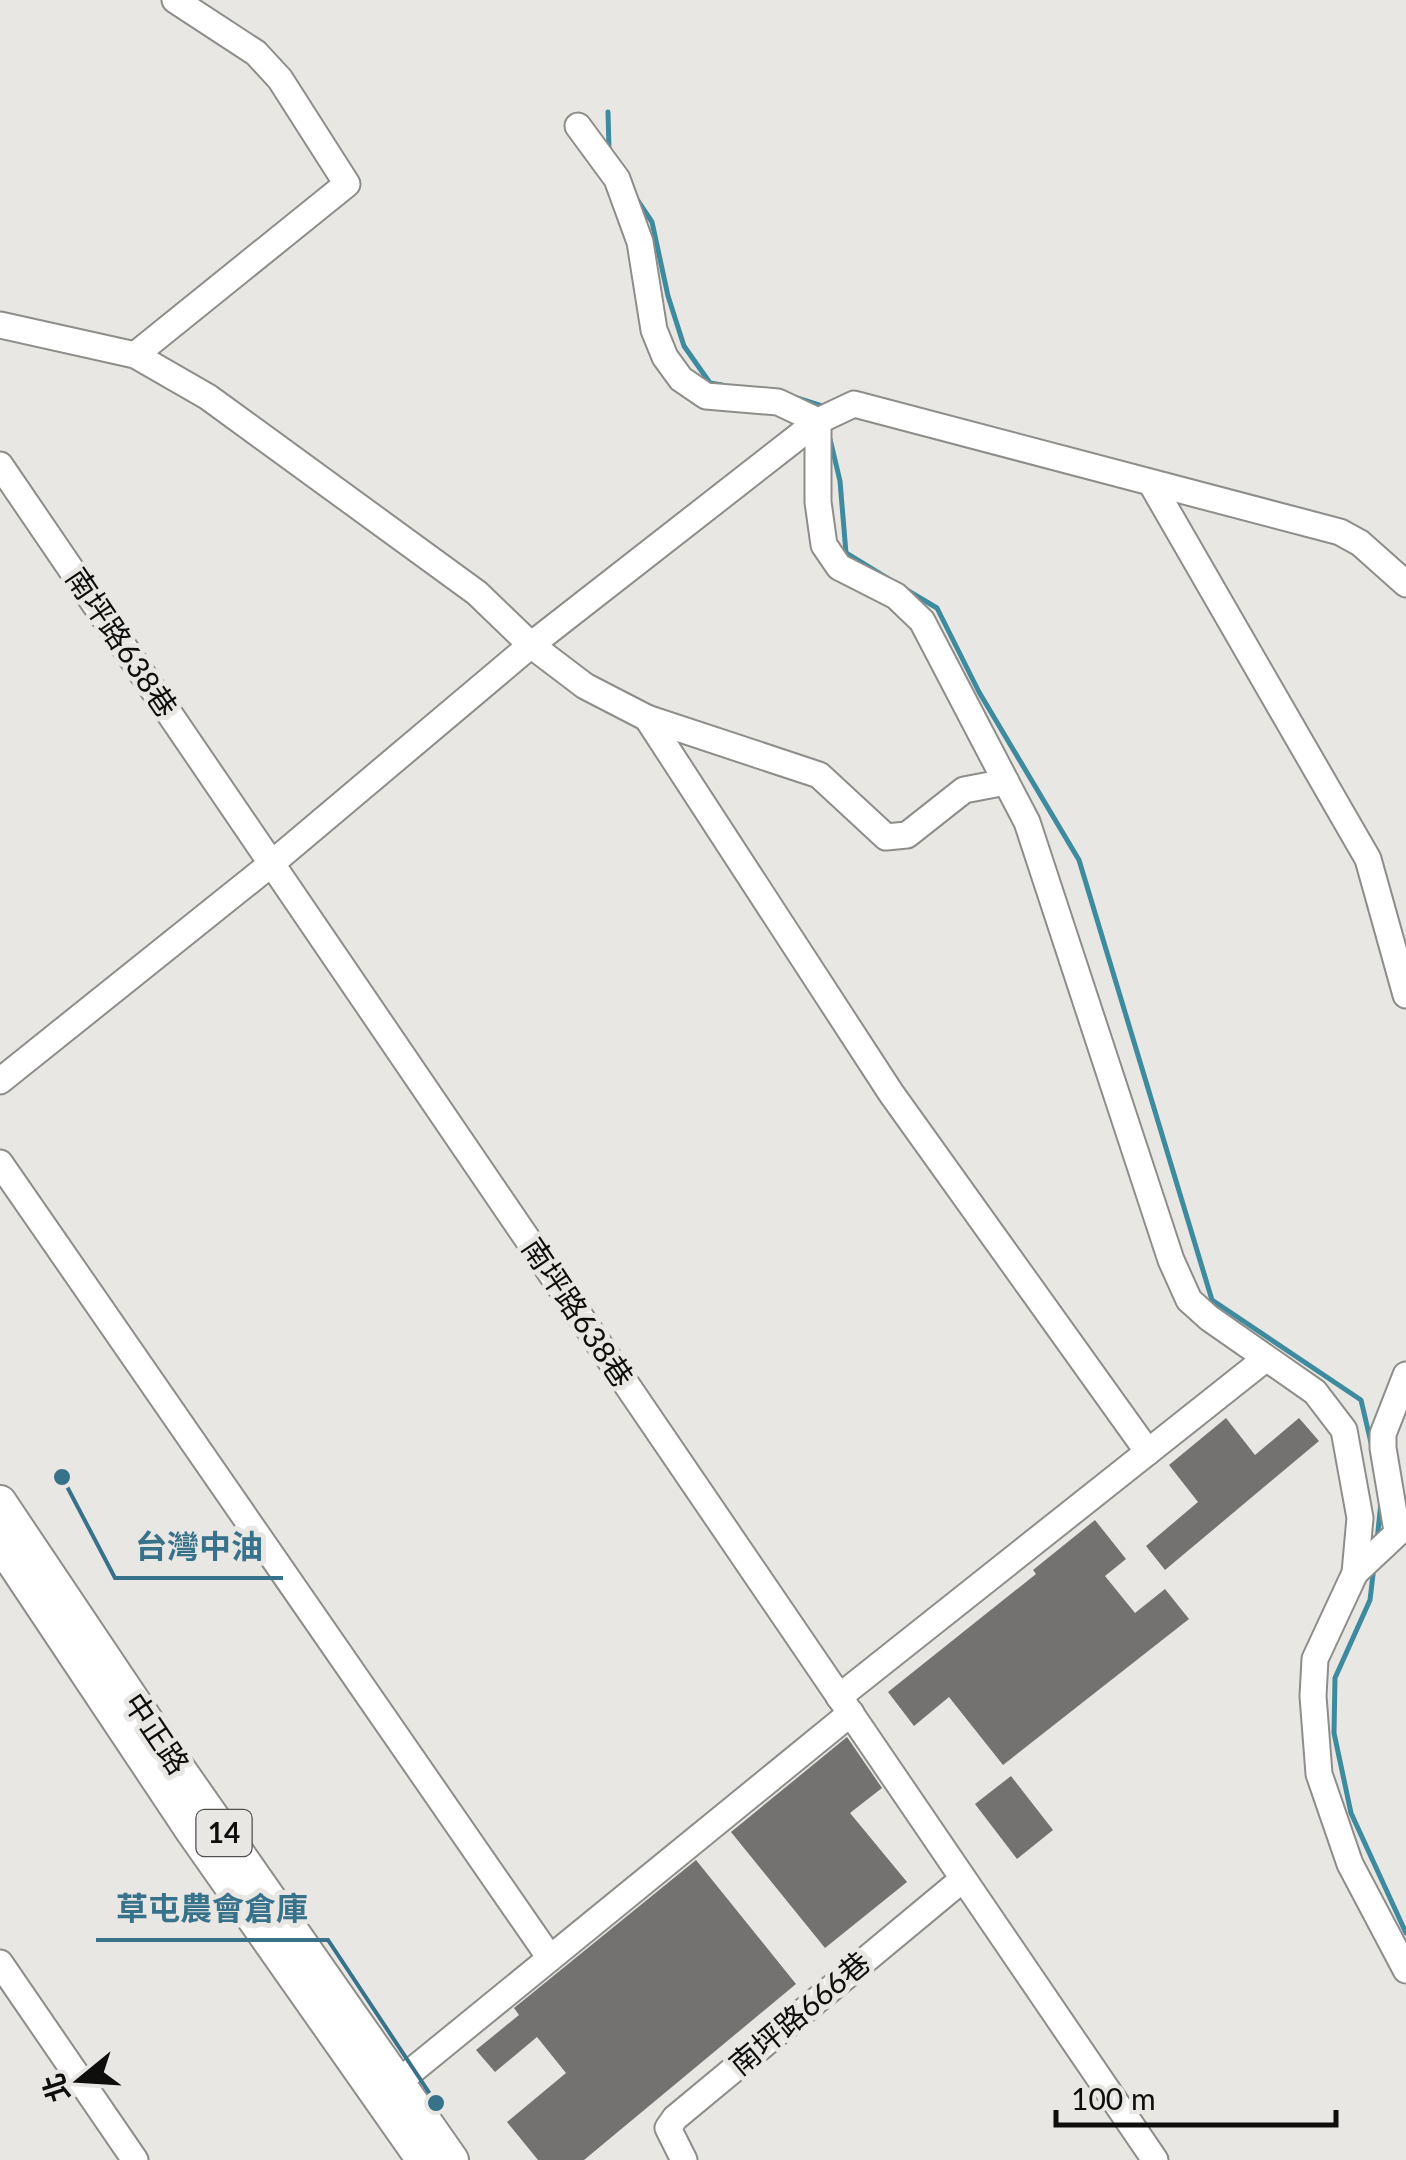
<svg xmlns="http://www.w3.org/2000/svg" width="1406" height="2160" font-family="Lato,'Noto Sans TC',sans-serif">
	<style>
		.lines { fill: none; stroke-linecap: round; stroke-linejoin: round }
		.stream { stroke: #3e8b9f; stroke-width: 5 }
		.building { fill: #747270 }
		.minor-casing { stroke: #8d8d89; stroke-width: 29 }
		.major-casing { stroke: #8d8d89; stroke-width: 36 }
		.minor { stroke: #fff; stroke-width: 25 }
		.major { stroke: #fff; stroke-width: 32 }
		.labels { text-anchor: middle; stroke-width: 10; stroke-linejoin: round; paint-order: stroke }
		.shield { fill: #e8e7e4; stroke: #4f4f4e; stroke-width: 2.5 }
		.shield-label { font-size: 28px; font-weight: bold; fill: #0e0e0d }
		.street-label { font-size: 30px; fill: #0e0e0d; stroke: #e8e7e4 }
		.leader { fill: none; stroke: #37728a; stroke-width: 4 }
		.callout-dot { fill: #37728a; stroke: #e8e7e4; stroke-width: 4 }
		.callout-label { font-size: 32px; text-anchor: middle; font-weight: bold; fill: #37728a; stroke: #e8e7e4; stroke-width: 10; stroke-linejoin: round; paint-order: stroke }
	</style>
	<rect width="100%" height="100%" fill="#e8e7e4"/>
	<g class="lines">
		<g class="stream">
			<polyline points="608,112 609,149"/>
			<polyline points="636,198 652,222 668,296 684,346 710,383 722,385"/>
			<polyline points="797,398 822,406 822,409"/>
			<polyline points="830,439 840,481 846,553 887,578"/>
			<polyline points="905,589 937,608 979,692 1079,860 1212,1300 1361,1400 1372,1447"/>
			<polyline points="1377,1541 1381,1502"/>
			<polyline points="1374,1566 1370,1600 1335,1678 1334,1733 1351,1813 1406,1933"/>
		</g>
	</g>
	<g class="building">
		<polygon points="1226,1418 1255,1455 1299,1418 1319,1441 1165,1570 1146,1546 1198,1502 1169,1465"/>
		<polygon points="1095,1520 1126,1559 1105,1576 1135,1613 1165,1589 1189,1619 1003,1765 949,1697 914,1726 888,1692 1036,1574 1033,1570"/>
		<polygon points="847,1737 882,1788 850,1813 907,1882 825,1948 731,1832"/>
		<polygon points="1011,1776 1053,1830 1017,1859 975,1804"/>
		<polygon points="696,1860 796,1984 584,2160 538,2160 507,2122 566,2073 537,2037 495,2072 476,2050 519,2015 514,2008"/>
	</g>
	<g class="lines">
		<defs>
			<g id="minor">
				<polyline points="578,126 617,179 640,242 654,330 665,357 681,379 706,396 778,402 818,421 818,502 824,545 839,567 896,596 922,621 1027,822 1171,1260 1189,1300 1209,1318 1315,1392 1344,1430 1360,1518 1355,1573 1315,1659 1313,1696 1319,1774 1350,1864 1406,1970"/>
				<polyline points="0,325 135,355 208,397 477,593 531,645 585,686 647,718 819,775 886,837 907,835 964,790 1006,782"/>
				<polyline points="135,355 347,184 280,79 256,53 175,0"/>
				<polyline points="0,465 1155,2160"/>
				<polyline points="1151,483 1368,859 1406,995"/>
				<polyline points="647,718 891,1093 1148,1452"/>
				<polyline points="0,1081 271,864 531,645 818,421 854,404 1340,532 1360,543 1406,584"/>
				<polyline points="0,1163 550,1958"/>
				<polyline points="1397,1531 1383,1448 1383,1434 1406,1375"/>
				<polyline points="1355,1573 1406,1525"/>
				<polyline points="839,1697 1265,1359"/>
				<polyline points="0,1963 135,2160"/>
				<polyline points="386,2092 851,1713"/>
				<polyline points="684,2160 668,2128 675,2118 963,1879"/>
			</g>
			<g id="major">
				<polyline points="0,1502 179,1769 452,2160"/>
				<polyline points="0,1543 192,1831 423,2160"/>
			</g>
		</defs>
		<use href="#minor" class="minor-casing"/>
		<use href="#major" class="major-casing"/>
		<use href="#minor" class="minor"/>
		<use href="#major" class="major"/>
	</g>
	<g class="labels">
		<rect class="shield" x="196.5" y="1810" width="55" height="46" rx="8"/>
		<g class="shield-label">
			<text x="224" y="1843">14</text>
		</g>
		<g class="street-label">
			<text transform="translate(121 643) rotate(56)" y="10">南坪路638巷</text>
			<text transform="translate(577 1313) rotate(56)" y="10">南坪路638巷</text>
			<text transform="translate(156 1734) rotate(56)" y="10">中正路</text>
			<text transform="translate(800 2014) rotate(-40)" y="10">南坪路666巷</text>
		</g>
	</g>
	<path class="leader" d="M62 1477L115 1578H283M436 2103L328 1940H96"/>
	<g class="callout-dot">
		<circle cx="62" cy="1477" r="10"/>
		<circle cx="436" cy="2103" r="10"/>
	</g>
	<g class="callout-label">
		<text x="199" y="1558">台灣中油</text>
		<text x="212" y="1920">草屯農會倉庫</text>
	</g>
	<g transform="translate(80 2080) rotate(252)" stroke="#e8e7e4" stroke-width="8" paint-order="stroke">
	<path d="M0-8L18 38L0 25L-18 38Z" fill="#0e0e0d"/>
	<text y="-15" font-size="28" font-weight="bold" text-anchor="middle" fill="#0e0e0d">北</text>
	</g>
	<path d="M1056 2110v15h280v-15" fill="none" stroke="#0e0e0d" stroke-width="5"/>
	<text x="1071" y="2110" font-size="30" fill="#0e0e0d" stroke="#e8e7e4" stroke-width="8" paint-order="stroke">100 m</text>
</svg>
